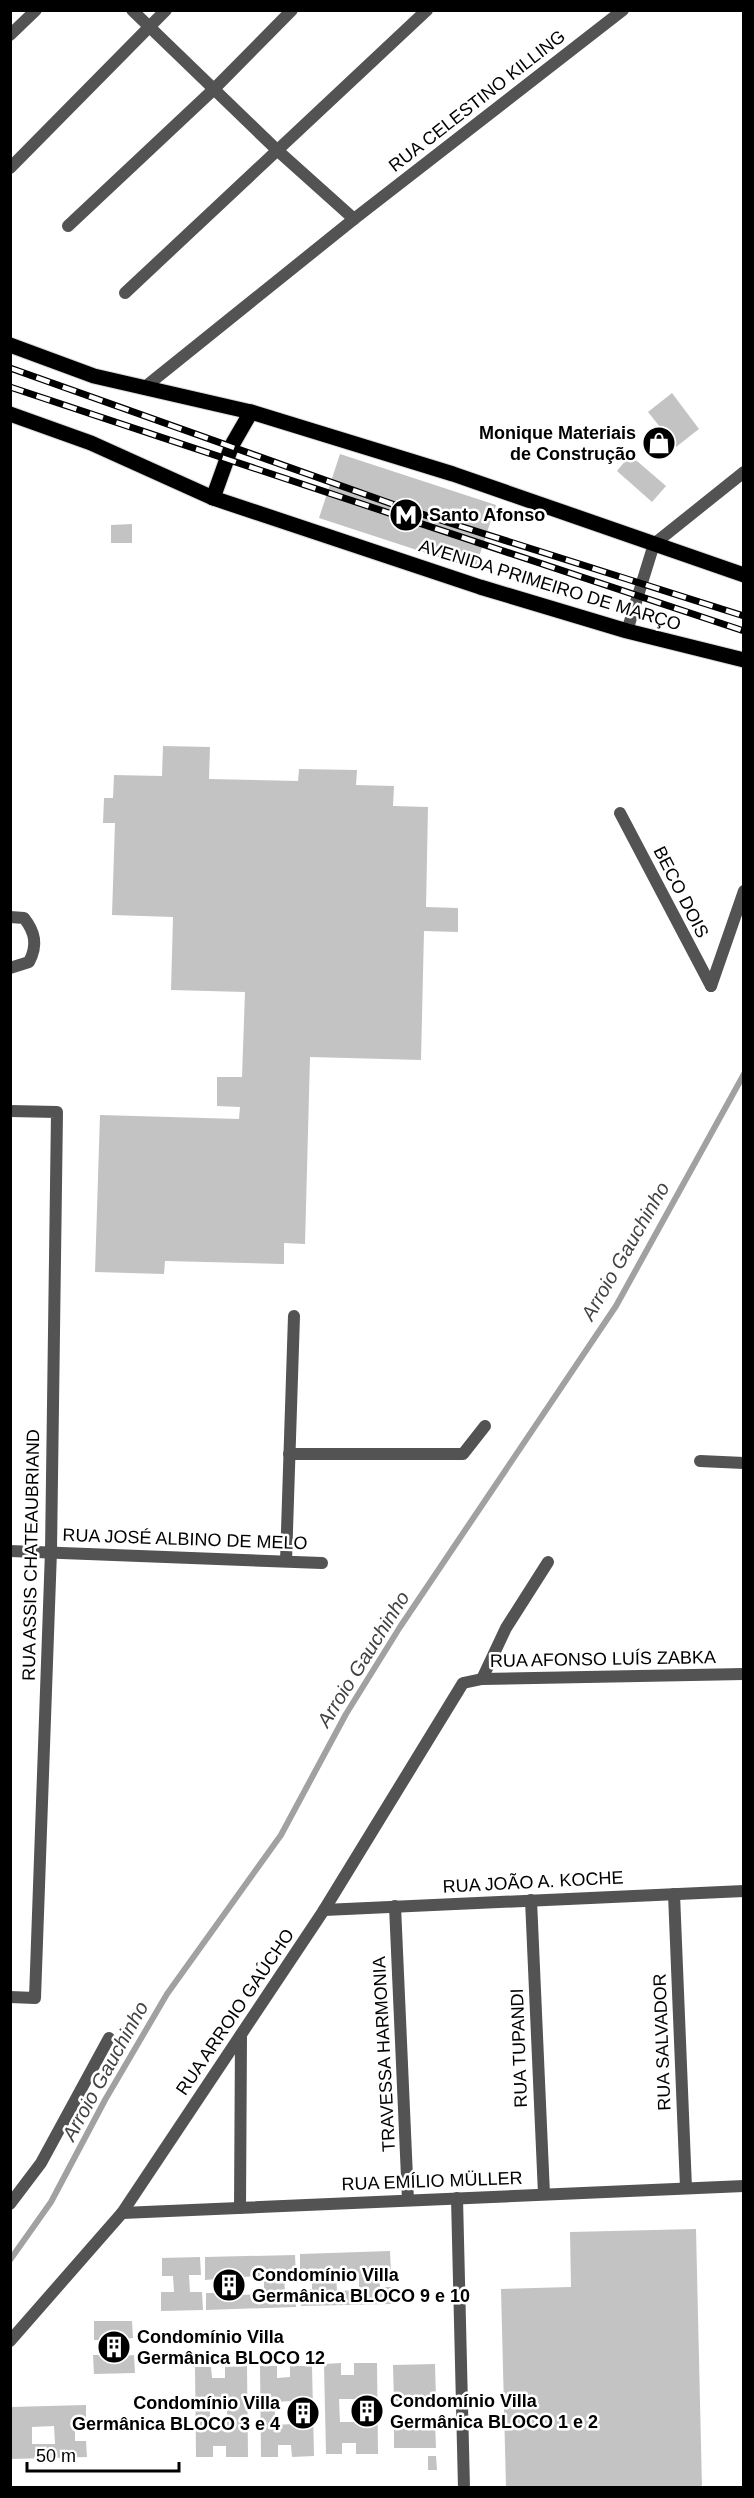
<svg xmlns="http://www.w3.org/2000/svg" width="754" height="2498" font-family="Helvetica,sans-serif">
	<style>
		.lines { fill: none; stroke-linecap: round; stroke-linejoin: round }
		.stream { stroke: #a1a1a1; stroke-width: 6 }
		.building { fill: #c3c3c3; fill-rule: evenodd }
		.primary-casing { stroke: #dbdbdb; stroke-width: 17 }
		.minor { stroke: #535353; stroke-width: 12 }
		.tertiary { stroke: #535353; stroke-width: 12 }
		.primary { stroke: #000; stroke-width: 15 }
		.rail-casing { stroke: #000; stroke-width: 7 }
		.rail { stroke: #fff; stroke-width: 4.5; stroke-dasharray: 14; stroke-linecap: butt }
		.labels { text-anchor: middle; stroke-width: 5; stroke-linejoin: round; paint-order: stroke }
		.street-label { font-size: 18px; fill: #000; stroke: #fff }
		.poi-label { font-size: 18px; font-weight: bold; fill: #000; stroke: #fff; text-anchor: start }
		.water-label { font-size: 20px; font-style: italic; fill: #424242; stroke: #fff }
	</style>
	<rect width="100%" height="100%" fill="#fff"/>
	<g class="lines">
		<polyline class="stream" points="10,2260 51,2202 105,2100 167,1994 281,1835 346,1714 400,1627 616,1306 744,1074"/>
	</g>
	<g class="building">
		<polygon points="672,393 699,429 676,447 648,412"/>
		<polygon points="340,454 496,505 475,569 319,518"/>
		<polygon points="630,455 666,486 652,502 617,471"/>
		<polygon points="132,524 132,543 111,543 111,525"/>
		<polygon points="163,746 210,747 209,779 298,781 299,769 357,770 356,785 394,786 393,806 428,807 426,907 458,908 458,932 424,931 421,1060 310,1057 305,1244 284,1243 284,1264 165,1261 164,1274 95,1272 100,1115 239,1119 240,1107 217,1106 217,1077 242,1077 245,992 171,990 173,917 112,915 115,823 103,823 104,798 113,798 114,775 162,776"/>
		<polygon points="696,2229 702,2488 506,2488 501,2289 571,2287 570,2232"/>
		<path d="M 390,2251 L 391,2274 L 379,2274 L 380,2287 L 391,2287 L 391,2304 L 301,2306 L 301,2290 L 312,2289 L 312,2276 L 300,2276 L 300,2254 ZM 336,2273 L 359,2273 L 359,2290 L 337,2291 Z"/>
		<path d="M 295,2255 L 296,2277 L 284,2278 L 285,2291 L 296,2290 L 296,2307 L 206,2310 L 206,2293 L 217,2293 L 217,2279 L 205,2280 L 205,2257 ZM 264,2276 L 264,2294 L 242,2295 L 241,2277 Z"/>
		<polygon points="200,2257 201,2275 189,2275 190,2292 202,2292 203,2310 161,2311 161,2292 174,2292 173,2276 162,2276 162,2258"/>
		<polygon points="94,2321 132,2321 133,2338 121,2339 122,2356 134,2355 135,2373 94,2374 93,2355 106,2355 105,2340 94,2340"/>
		<path d="M 341,2363 L 341,2375 L 354,2375 L 354,2363 L 377,2363 L 378,2454 L 356,2454 L 356,2443 L 342,2443 L 342,2454 L 326,2454 L 324,2364 ZM 339,2399 L 357,2399 L 357,2422 L 340,2422 Z"/>
		<polygon points="435,2364 436,2400 394,2401 393,2365"/>
		<path d="M 247,2366 L 248,2457 L 226,2457 L 226,2446 L 213,2446 L 213,2457 L 196,2457 L 195,2367 L 211,2367 L 212,2378 L 225,2378 L 225,2367 ZM 210,2402 L 227,2402 L 227,2425 L 210,2425 Z"/>
		<path d="M 260,2366 L 277,2366 L 277,2378 L 290,2377 L 290,2366 L 312,2366 L 314,2456 L 292,2457 L 291,2445 L 278,2445 L 278,2457 L 261,2457 ZM 292,2401 L 293,2424 L 275,2425 L 275,2402 Z"/>
		<path d="M 86,2405 L 86,2427 L 75,2427 L 75,2441 L 86,2441 L 87,2457 L 10,2459 L 10,2407 ZM 54,2426 L 55,2444 L 32,2444 L 32,2427 Z"/>
		<polygon points="435,2423 436,2448 394,2448 394,2424"/>
		<polygon points="428,2456 436,2456 437,2470 428,2470"/>
	</g>
	<g class="lines">
		<defs>
			<g id="primary">
				<polyline points="10,345 94,376 251,412 453,474 744,575"/>
				<polyline points="10,414 91,443 213,498 480,587 627,631 744,660"/>
				<polyline points="213,498 232,445 251,412"/>
			</g>
		</defs>
		<use href="#primary" class="primary-casing"/>
		<g class="minor">
			<polyline points="132,10 277,150 354,219 145,387"/>
			<polyline points="10,35 36,10"/>
			<polyline points="10,168 166,10"/>
			<polyline points="354,219 623,10"/>
			<polyline points="68,226 213,90 292,10"/>
			<polyline points="125,293 427,10"/>
			<polyline points="620,813 711,986"/>
			<path d="M 10,917 L 24,918 C 35,932 38,945 29,962 L 10,968"/>
			<polyline points="711,986 744,891"/>
			<polyline points="10,1111 57,1112 51,1551 35,1998 10,1997"/>
			<polyline points="289,1454 463,1454 485,1426"/>
			<polyline points="700,1461 744,1463"/>
			<polyline points="10,1551 322,1563"/>
			<polyline points="286,1561 294,1316"/>
			<polyline points="482,1679 506,1628 548,1562"/>
			<polyline points="674,1894 686,2188"/>
			<polyline points="531,1900 544,2194"/>
			<polyline points="395,1906 408,2200"/>
			<polyline points="324,1910 744,1891"/>
			<polyline points="457,2198 464,2488"/>
			<polyline points="10,2204 41,2163 109,2038"/>
			<polyline points="240,2208 241,2035"/>
			<polyline points="122,2213 744,2186"/>
			<polyline points="10,2341 122,2213 324,1910 463,1683 482,1679 744,1674"/>
		</g>
		<polyline class="tertiary" points="627,631 654,544 744,472"/>
		<use href="#primary" class="primary"/>
		<defs>
			<g id="rail">
				<polyline points="10,368 409,510 744,616"/>
				<polyline points="10,387 744,631"/>
			</g>
		</defs>
		<use href="#rail" class="rail-casing"/>
		<use href="#rail" class="rail"/>
	</g>
	<defs>
		<symbol id="shop-disc" viewBox="-11 -11 22 22"><circle r="9.5" fill="#000" stroke="#fff"/><path d="M-5-2.5h2.3a2.7 3.5 0 0 1 5.4 0H5L5.5 6h-11ZM-1.5-2.5h3a1.5 2.3 0 0 0-3 0Z" fill="#fff"/></symbol>
		<symbol id="metro-disc" viewBox="-11 -11 22 22"><circle r="9.5" fill="#000" stroke="#fff"/><path d="M-5.5 5V-5H-3L0 0L3-5H5.5V5H3V-.5L0 4L-3-.5V5Z" fill="#fff"/></symbol>
		<symbol id="building-disc" viewBox="-11 -11 22 22"><circle r="9.5" fill="#000" stroke="#fff"/><path d="M-4-6H4V6H1V3H-1V6H-4ZM-2.5-4.3h1.7v1.8h-1.7ZM.8-4.3h1.7v1.8H.8ZM-2.5-1h1.7V.8h-1.7ZM.8-1h1.7V.8H.8Z" fill="#fff"/></symbol>
	</defs>
	<g fill-rule="evenodd">
		<use href="#shop-disc" x="640" y="424" width="38" height="38"/>
		<use href="#metro-disc" x="387" y="496" width="38" height="38"/>
		<use href="#building-disc" x="210" y="2266" width="38" height="38"/>
		<use href="#building-disc" x="95" y="2328" width="38" height="38"/>
		<use href="#building-disc" x="348" y="2392" width="38" height="38"/>
		<use href="#building-disc" x="284" y="2394" width="38" height="38"/>
	</g>
	<g class="labels">
		<g class="street-label">
			<text transform="translate(477 101) rotate(-38)" y="6">RUA CELESTINO KILLING</text>
			<text transform="translate(550 585) rotate(17)" y="6">AVENIDA PRIMEIRO DE MARÇO</text>
			<text transform="translate(681 892) rotate(63)" y="6">BECO DOIS</text>
			<text transform="translate(185 1539) rotate(2)" y="6">RUA JOSÉ ALBINO DE MELO</text>
			<text transform="translate(31 1555) rotate(-89)" y="6">RUA ASSIS CHATEAUBRIAND</text>
			<text transform="translate(603 1659) rotate(-1)" y="6">RUA AFONSO LUÍS ZABKA</text>
			<text transform="translate(533 1882) rotate(-3)" y="6">RUA JOÃO A. KOCHE</text>
			<text transform="translate(235 2012) rotate(-56)" y="6">RUA ARROIO GAÚCHO</text>
			<text transform="translate(662 2042) rotate(-92)" y="6">RUA SALVADOR</text>
			<text transform="translate(519 2048) rotate(-92)" y="6">RUA TUPANDI</text>
			<text transform="translate(384 2054) rotate(-93)" y="6">TRAVESSA HARMONIA</text>
			<text transform="translate(432 2181) rotate(-2)" y="6">RUA EMÍLIO MÜLLER</text>
		</g>
		<g class="poi-label">
			<text x="636" y="439" text-anchor="end">Monique Materiais<tspan x="636" dy="21">de Construção</tspan></text>
			<text x="429" y="521">Santo Afonso</text>
			<text x="252" y="2281">Condomínio Villa<tspan x="252" dy="21">Germânica BLOCO 9 e 10</tspan></text>
			<text x="137" y="2343">Condomínio Villa<tspan x="137" dy="21">Germânica BLOCO 12</tspan></text>
			<text x="390" y="2407">Condomínio Villa<tspan x="390" dy="21">Germânica BLOCO 1 e 2</tspan></text>
			<text x="280" y="2409" text-anchor="end">Condomínio Villa<tspan x="280" dy="21">Germânica BLOCO 3 e 4</tspan></text>
		</g>
		<g class="water-label">
			<text transform="translate(625 1251) rotate(-60)" y="7">Arroio Gauchinho</text>
			<text transform="translate(363 1659) rotate(-58)" y="7">Arroio Gauchinho</text>
			<text transform="translate(105 2071) rotate(-61)" y="7">Arroio Gauchinho</text>
		</g>
	</g>
	<rect width="754" height="2498" fill="none" stroke="#000000" stroke-width="24"/>
	<path d="M27 2462v9h152v-9" fill="none" stroke="#000000" stroke-width="3"/>
	<text x="36" y="2462" font-size="18" fill="#000000" stroke="#ffffff" stroke-width="4.5" paint-order="stroke">50 m</text>
</svg>
